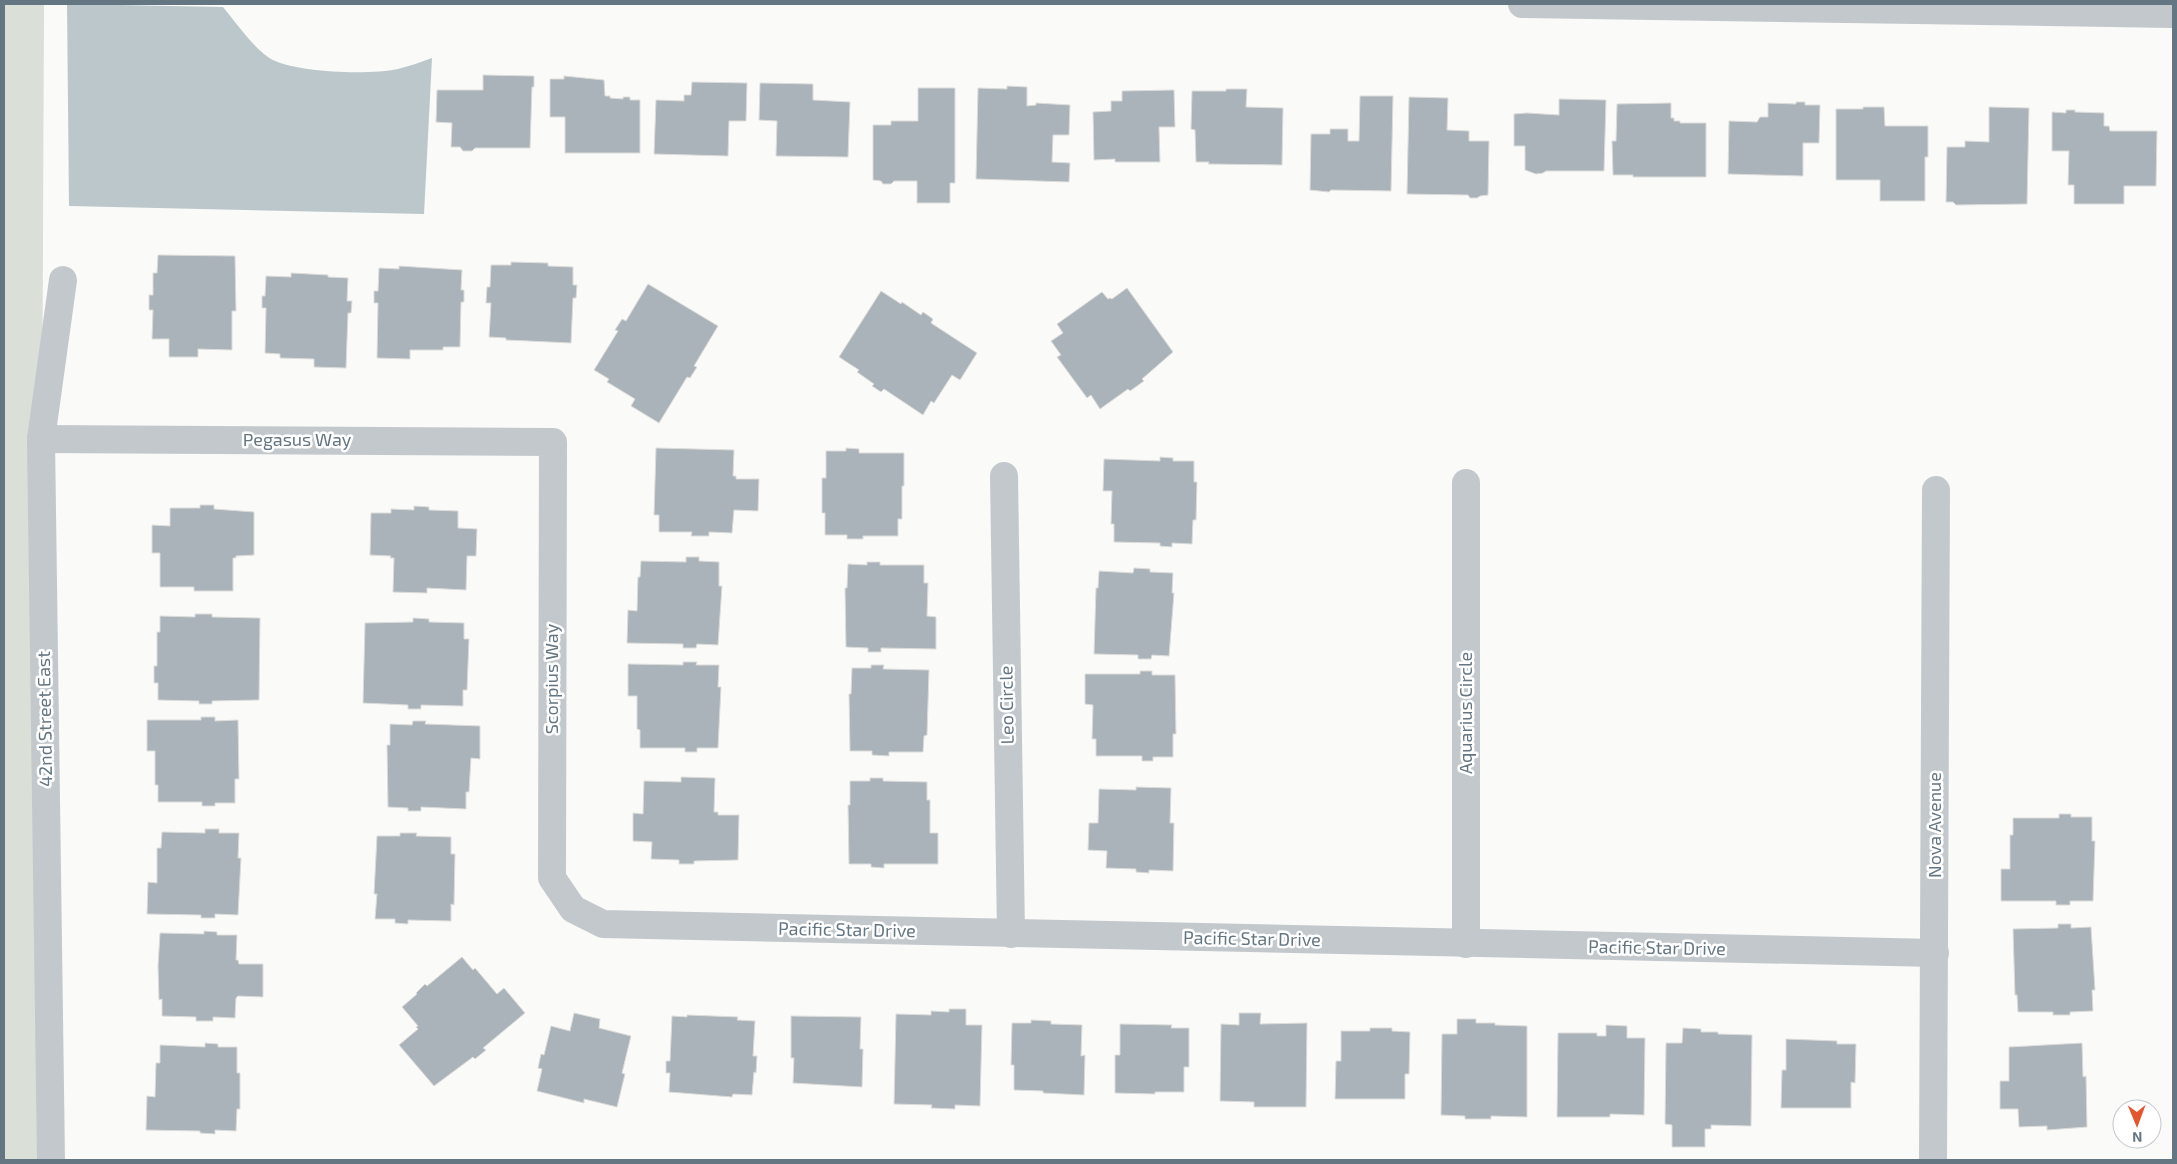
<svg xmlns="http://www.w3.org/2000/svg" width="2177" height="1164" font-family="'Exo 2',sans-serif">
	<style>
		.green { fill: #dadfd7 }
		.water { fill: #bbc7cb }
		.building { fill: #aab3b9; stroke: #dcdcda }
		.lines { fill: none; stroke-linecap: round; stroke-linejoin: round }
		.minor { stroke: #c3c8cc; stroke-width: 28 }
		.labels { text-anchor: middle; stroke-width: 5; stroke-linejoin: round; paint-order: stroke }
		.street-label { font-size: 18px; fill: #657683; stroke: #fff }
	</style>
	<rect width="100%" height="100%" fill="#fafaf8"/>
	<polygon class="green" points="4,4 44,4 39,1160 4,1160"/>
	<path class="water" d="M 67,4 L 223,7 C 235,21 256,52 273,60 C 300,73 369,75 398,69 C 410,66 421,62 432,58 L 424,214 L 69,206 Z"/>
	<g class="building">
		<polygon points="483,75 534,76 534,87 532,87 530,148 475,148 472,151 463,151 460,147 451,147 452,123 436,122 437,90 483,90"/>
		<polygon points="564,76 604,80 605,96 610,96 610,98 623,99 623,97 630,97 630,100 640,100 640,153 565,153 565,117 550,117 550,79 564,79"/>
		<polygon points="692,82 747,83 746,121 729,121 728,156 654,154 656,100 684,101 684,95 691,95"/>
		<polygon points="760,83 813,84 813,100 850,102 848,157 776,156 777,121 759,120"/>
		<polygon points="1007,86 1027,87 1027,106 1036,105 1036,103 1070,105 1069,135 1053,135 1052,162 1070,163 1069,182 976,179 978,88 1007,89"/>
		<polygon points="918,88 955,88 955,183 950,183 950,203 917,203 917,181 894,181 891,184 883,184 881,181 873,180 873,125 891,125 891,121 918,121"/>
		<polygon points="1226,89 1247,89 1246,107 1283,108 1282,165 1208,164 1209,162 1196,162 1195,130 1191,129 1192,91 1226,91"/>
		<polygon points="1174,90 1175,127 1159,127 1160,162 1115,162 1115,159 1094,160 1093,112 1111,111 1111,101 1122,101 1122,91"/>
		<polygon points="1360,96 1393,96 1391,191 1331,190 1329,192 1310,190 1311,134 1330,134 1330,129 1348,129 1348,141 1359,141"/>
		<polygon points="1409,97 1448,98 1447,130 1469,131 1469,141 1489,141 1488,195 1480,196 1477,198 1470,198 1468,195 1407,194"/>
		<polygon points="1559,99 1606,100 1604,171 1546,171 1543,173 1536,174 1525,170 1525,146 1514,146 1514,114 1527,113 1559,115"/>
		<polygon points="1796,102 1805,102 1805,105 1820,105 1819,143 1803,143 1803,176 1728,174 1729,121 1757,122 1760,117 1768,117 1768,103 1796,104"/>
		<polygon points="1671,103 1671,118 1674,118 1674,121 1680,121 1680,123 1706,123 1706,177 1633,177 1633,175 1613,175 1612,141 1616,141 1617,104"/>
		<polygon points="1863,107 1884,107 1885,126 1928,126 1928,157 1925,157 1925,201 1880,201 1880,180 1836,180 1836,109 1863,109"/>
		<polygon points="1989,107 2029,108 2027,204 1956,205 1953,202 1946,202 1947,147 1965,147 1965,141 1989,142"/>
		<polygon points="2066,110 2075,110 2075,112 2104,113 2104,126 2109,126 2110,131 2157,131 2156,186 2124,186 2124,204 2074,204 2074,185 2068,185 2069,151 2052,151 2052,112 2066,113"/>
		<polygon points="158,255 235,256 236,311 232,311 232,350 198,349 198,357 169,357 169,339 152,339 153,310 149,310 149,295 153,295 153,273 157,273"/>
		<polygon points="511,262 548,263 548,266 573,267 573,285 577,285 576,298 573,298 571,343 506,340 506,338 489,337 491,303 486,303 487,287 490,287 491,265 511,265"/>
		<polygon points="399,266 462,270 461,290 464,290 464,302 461,302 460,347 443,347 443,350 410,350 410,359 377,358 378,303 374,303 374,291 378,291 379,268 399,269"/>
		<polygon points="291,273 328,275 328,277 348,278 347,301 352,301 351,313 348,313 346,368 314,367 314,359 280,358 280,354 265,353 266,308 262,308 262,296 265,296 266,276 291,277"/>
		<polygon points="648,284 718,326 694,366 697,367 690,378 687,377 659,423 631,406 635,399 607,382 609,379 594,370 618,331 615,330 622,319 626,321"/>
		<polygon points="1127,288 1173,352 1142,379 1144,381 1130,391 1128,389 1100,409 1091,395 1087,398 1057,357 1061,355 1051,341 1063,333 1057,324 1102,292 1108,299 1110,298 1112,299"/>
		<polygon points="881,291 901,304 902,302 921,315 923,312 933,319 931,323 977,353 960,380 952,375 934,403 931,401 923,415 884,389 881,392 872,386 874,384 857,372 859,370 839,357"/>
		<polygon points="656,448 734,450 733,476 736,476 736,479 759,479 758,511 734,510 732,533 709,532 709,536 691,536 692,532 659,532 659,515 654,515"/>
		<polygon points="846,448 859,449 859,453 904,453 904,486 902,486 902,519 898,519 898,536 863,536 863,539 847,539 847,535 825,535 825,513 822,513 822,478 826,478 826,451 846,451"/>
		<polygon points="1160,457 1173,458 1173,461 1194,461 1194,482 1197,482 1196,520 1193,520 1192,544 1172,543 1172,547 1160,546 1160,543 1114,542 1114,524 1111,524 1112,491 1103,491 1104,459 1160,461"/>
		<polygon points="200,505 214,505 214,509 254,512 254,555 236,556 236,558 233,558 233,591 194,591 194,587 160,587 160,553 152,553 152,525 170,526 170,508 200,508"/>
		<polygon points="414,506 429,507 429,510 458,511 458,528 477,529 476,556 467,556 466,590 427,588 427,593 393,592 394,558 390,558 391,556 370,555 371,513 391,513 391,509 414,510"/>
		<polygon points="686,557 699,557 699,561 719,562 719,586 722,586 718,645 697,644 696,648 683,648 683,644 627,643 628,610 637,611 638,577 640,577 641,561 686,562"/>
		<polygon points="867,562 880,562 880,565 924,565 924,583 928,583 927,616 936,617 936,649 881,648 881,652 868,652 868,648 846,647 845,588 847,588 848,564 867,565"/>
		<polygon points="1134,568 1150,569 1150,572 1173,573 1172,593 1174,593 1169,656 1152,655 1151,659 1138,659 1138,655 1094,654 1096,588 1098,588 1099,571 1133,573"/>
		<polygon points="195,614 212,614 212,617 260,618 259,700 212,701 212,704 199,704 199,701 158,700 158,683 154,683 154,666 157,666 157,632 160,632 160,616 195,617"/>
		<polygon points="413,618 429,619 429,622 464,623 464,639 469,639 467,690 463,690 463,706 421,705 421,709 408,709 408,705 363,703 365,623 413,622"/>
		<polygon points="683,662 697,662 696,665 719,665 718,687 721,687 718,748 697,748 697,752 685,752 685,748 640,748 640,730 637,729 637,696 628,696 628,664 683,665"/>
		<polygon points="871,665 884,665 883,669 929,670 927,735 924,736 923,752 889,752 889,756 872,755 872,751 850,751 849,694 851,694 852,668 871,668"/>
		<polygon points="1140,671 1152,671 1152,675 1175,675 1176,734 1173,734 1173,757 1153,757 1153,761 1142,761 1142,756 1096,756 1096,739 1092,739 1093,705 1085,704 1085,674 1140,674"/>
		<polygon points="201,717 215,717 215,721 238,720 239,779 235,779 235,803 215,803 215,806 202,806 202,802 158,802 158,785 155,785 155,751 147,751 147,720 201,720"/>
		<polygon points="413,721 426,721 425,724 480,726 480,759 471,758 469,792 466,792 466,809 421,807 421,811 408,811 408,808 388,807 387,745 390,745 390,724 412,725"/>
		<polygon points="681,777 715,778 714,812 718,812 718,815 739,815 738,860 694,861 694,864 679,864 679,860 651,859 652,842 633,841 633,813 643,814 644,781 681,782"/>
		<polygon points="870,778 883,778 883,781 927,782 927,800 930,800 930,833 938,833 938,864 884,864 884,868 871,867 871,864 849,864 848,805 850,805 850,781 870,781"/>
		<polygon points="1136,787 1171,788 1170,823 1174,823 1173,871 1149,870 1149,873 1136,872 1136,869 1106,868 1107,851 1088,850 1089,823 1098,823 1099,789 1136,790"/>
		<polygon points="2059,814 2071,814 2071,817 2092,817 2092,841 2095,841 2093,901 2070,901 2070,905 2056,905 2056,901 2001,901 2001,869 2010,869 2010,835 2013,835 2013,818 2059,818"/>
		<polygon points="205,829 219,829 219,833 239,833 238,858 241,858 238,915 215,914 215,918 201,918 201,915 147,914 148,882 157,883 157,848 161,848 162,832 205,833"/>
		<polygon points="400,833 417,833 416,836 451,837 451,854 455,854 454,905 451,904 451,921 408,920 408,924 395,923 395,919 375,919 377,894 374,894 377,836 400,836"/>
		<polygon points="2058,924 2071,924 2071,928 2091,927 2095,990 2092,990 2093,1011 2070,1012 2070,1015 2053,1015 2053,1012 2018,1012 2017,995 2015,995 2013,929 2058,928"/>
		<polygon points="204,931 217,932 217,935 237,935 236,960 238,960 239,964 263,964 263,997 238,996 236,998 235,1018 213,1017 213,1021 196,1021 196,1017 162,1016 162,999 159,1000 158,966 160,933 204,934"/>
		<polygon points="462,957 473,970 475,968 497,994 504,988 525,1013 483,1048 486,1050 475,1059 473,1057 434,1086 399,1045 418,1029 416,1027 418,1026 402,1007 417,994 416,993 425,984 427,986"/>
		<polygon points="949,1009 966,1009 966,1025 982,1025 980,1106 955,1105 955,1109 931,1108 932,1105 894,1104 896,1014 931,1015 931,1011 949,1012"/>
		<polygon points="574,1013 600,1019 599,1028 631,1036 622,1073 625,1074 617,1107 584,1099 584,1103 537,1091 542,1069 538,1068 541,1054 544,1055 551,1026 570,1031"/>
		<polygon points="1239,1013 1261,1013 1260,1024 1307,1023 1306,1107 1254,1107 1254,1102 1220,1101 1221,1024 1239,1025"/>
		<polygon points="687,1015 738,1017 737,1020 755,1021 753,1056 757,1056 756,1073 754,1072 752,1095 733,1094 732,1097 669,1092 670,1073 666,1073 666,1061 670,1061 672,1016 687,1017"/>
		<polygon points="791,1016 861,1017 860,1049 863,1049 862,1087 793,1083 794,1058 791,1058"/>
		<polygon points="1457,1019 1476,1019 1476,1023 1495,1023 1495,1025 1527,1026 1527,1117 1491,1116 1491,1119 1465,1119 1465,1116 1441,1115 1442,1034 1457,1034"/>
		<polygon points="1031,1020 1051,1021 1051,1024 1082,1025 1081,1056 1085,1055 1084,1095 1043,1093 1043,1091 1014,1090 1014,1065 1011,1065 1012,1023 1031,1023"/>
		<polygon points="1120,1024 1172,1025 1171,1028 1189,1028 1189,1067 1184,1067 1184,1092 1155,1092 1155,1094 1115,1093 1115,1055 1120,1055"/>
		<polygon points="1606,1025 1627,1026 1627,1038 1645,1038 1644,1115 1610,1114 1610,1117 1557,1117 1558,1033 1597,1033 1597,1036 1606,1036"/>
		<polygon points="1370,1028 1392,1028 1392,1031 1410,1032 1409,1074 1405,1074 1405,1099 1335,1099 1336,1061 1341,1061 1341,1031 1370,1031"/>
		<polygon points="1683,1028 1701,1029 1701,1032 1718,1032 1718,1034 1752,1035 1751,1126 1711,1125 1711,1129 1705,1129 1705,1147 1672,1147 1672,1125 1665,1124 1666,1043 1682,1043"/>
		<polygon points="1786,1039 1837,1041 1837,1044 1856,1044 1855,1083 1851,1082 1851,1108 1781,1108 1782,1070 1786,1070"/>
		<polygon points="205,1043 218,1044 218,1047 237,1047 237,1073 240,1073 240,1109 237,1109 236,1131 215,1130 215,1134 200,1133 200,1131 146,1130 147,1096 155,1097 156,1063 160,1063 160,1045 205,1047"/>
		<polygon points="2082,1043 2083,1077 2086,1076 2087,1127 2047,1130 2047,1126 2019,1127 2018,1109 2000,1109 2000,1081 2009,1081 2009,1047"/>
	</g>
	<g class="lines">
		<g class="minor">
			<polyline points="1522,4 2173,14"/>
			<polyline points="41,439 553,442 552,878 573,909 603,924 1935,953"/>
			<polyline points="1004,476 1011,934"/>
			<polyline points="1466,483 1466,944"/>
			<polyline points="51,1160 41,439 63,280"/>
			<polyline points="1933,1160 1936,490"/>
		</g>
	</g>
	<g class="labels">
		<g class="street-label">
			<text x="297" y="446">Pegasus Way</text>
			<text transform="translate(552 679) rotate(-90)" y="6">Scorpius Way</text>
			<text transform="translate(1007 705) rotate(-91)" y="6">Leo Circle</text>
			<text transform="translate(1466 713) rotate(-90)" y="6">Aquarius Circle</text>
			<text transform="translate(45 719) rotate(-91)" y="6">42nd Street East</text>
			<text transform="translate(1935 825) rotate(-90)" y="6">Nova Avenue</text>
			<text transform="translate(847 930) rotate(1)" y="6">Pacific Star Drive</text>
			<text transform="translate(1252 939) rotate(1)" y="6">Pacific Star Drive</text>
			<text transform="translate(1657 948) rotate(1)" y="6">Pacific Star Drive</text>
		</g>
	</g>
	<rect width="2177" height="1164" fill="none" stroke="#657683" stroke-width="10"/>
	<g transform="translate(2137 1124) rotate(179)"><circle r="24" fill="#ffffff" stroke="#c1c8cd"/>
	<path d="M0-4L9 19L0 12L-9 19Z" fill="#e4572e"/>
	<text y="-8" font-size="14" font-weight="bold" text-anchor="middle" fill="#657683">N</text>
	</g>
</svg>
